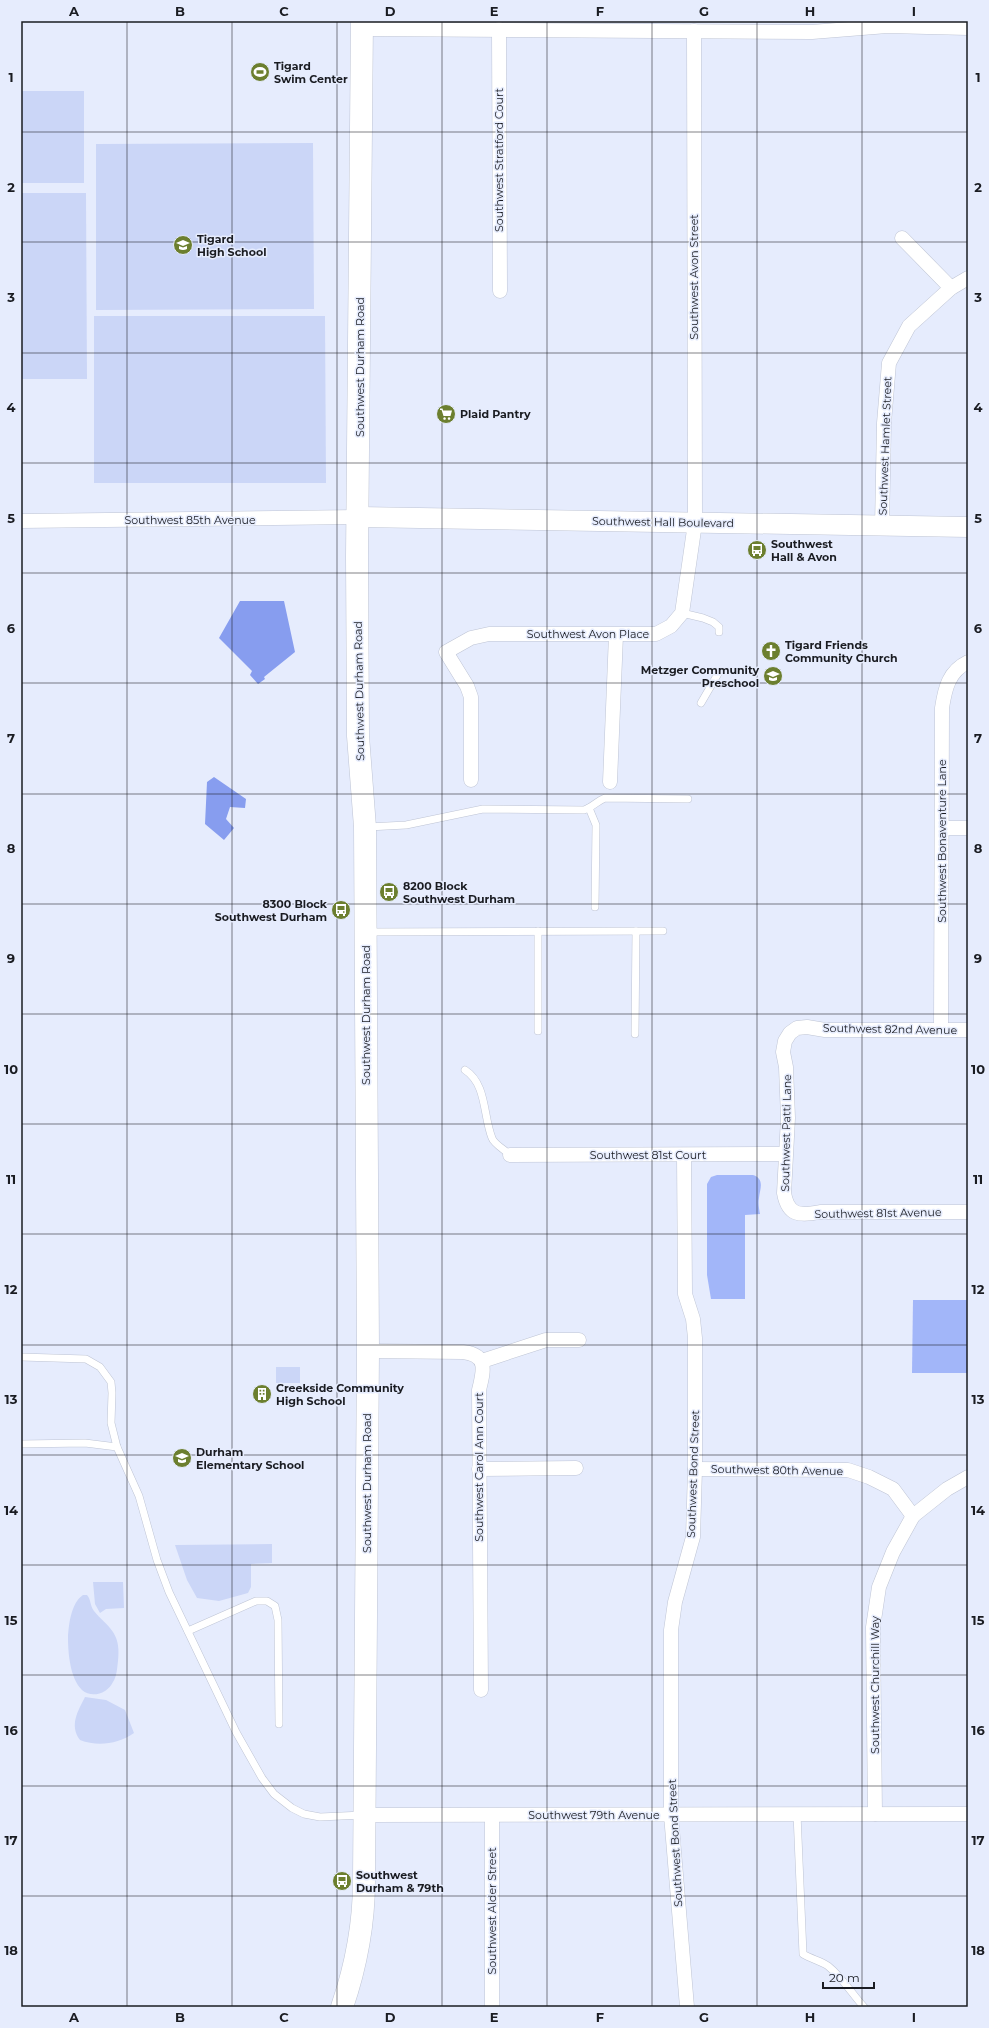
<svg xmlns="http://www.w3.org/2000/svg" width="989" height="2028" font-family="Montserrat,sans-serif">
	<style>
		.green { fill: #cbd6f7 }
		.forest { fill: #a2b6f9 }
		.water { fill: #879def }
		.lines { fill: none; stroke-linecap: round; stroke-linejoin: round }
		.service-casing { stroke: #bec4d4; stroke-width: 8 }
		.minor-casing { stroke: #bec4d4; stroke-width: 15 }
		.secondary-casing { stroke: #bec4d4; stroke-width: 21 }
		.primary-casing { stroke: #bec4d4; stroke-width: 23 }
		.service { stroke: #fff; stroke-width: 7 }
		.minor { stroke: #fff; stroke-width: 14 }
		.secondary { stroke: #fff; stroke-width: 20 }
		.primary { stroke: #fff; stroke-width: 22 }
		.grid { fill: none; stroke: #1a1c22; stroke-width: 1; stroke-opacity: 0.55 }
		.labels { text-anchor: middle; stroke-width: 3; stroke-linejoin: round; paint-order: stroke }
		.poi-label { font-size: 11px; font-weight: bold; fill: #1a1c22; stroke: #e6ecfd; text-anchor: start }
		.street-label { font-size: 11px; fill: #1a1c22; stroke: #e6ecfd }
		.neatline { fill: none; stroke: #1a1c22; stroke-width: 1.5 }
		.grid-label { font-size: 13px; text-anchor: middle; font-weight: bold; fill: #1a1c22 }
	</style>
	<rect width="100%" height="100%" fill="#e6ecfd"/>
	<g class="green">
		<rect x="21" y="91" width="63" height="92"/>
		<polygon points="313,143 314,309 96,310 96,144"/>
		<polygon points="21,193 86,193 87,379 21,379"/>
		<polygon points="94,316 325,316 326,483 94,483"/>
		<rect x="276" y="1367" width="24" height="16"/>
		<polygon points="272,1544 272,1563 251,1564 251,1587 248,1593 219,1601 197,1598 187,1580 175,1545"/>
		<polygon points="93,1582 123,1582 124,1608 106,1609 100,1613 95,1604"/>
		<path d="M 83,1595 L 87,1595 C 91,1599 90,1606 94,1611 C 100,1619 108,1624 113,1632 C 119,1641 119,1651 118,1661 C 117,1668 117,1676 113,1682 C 108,1693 92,1699 82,1690 C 70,1678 68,1653 68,1637 C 69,1624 71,1603 83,1595 Z"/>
		<path d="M 85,1697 L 106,1700 L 125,1710 L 134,1733 C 118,1744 98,1747 80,1740 C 69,1725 78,1711 85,1697 Z"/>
	</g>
	<g class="forest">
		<path d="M 717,1175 L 753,1175 C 765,1179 760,1189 759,1198 C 758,1203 759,1209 760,1214 L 745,1215 L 745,1299 L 711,1299 L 707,1275 L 707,1184 L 711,1177 Z"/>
		<polygon points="913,1300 968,1300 968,1373 912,1373"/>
	</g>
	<g class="water">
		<polygon points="240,601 284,601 295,652 264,677 265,679 258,684 250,675 252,671 219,638"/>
		<polygon points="214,777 246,799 245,808 230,807 226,819 234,828 224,840 205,824 207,782"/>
	</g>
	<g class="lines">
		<defs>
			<g id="service">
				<polyline points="682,613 703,618 713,622 719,627 719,632"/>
				<polyline points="701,703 719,672"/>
				<polyline points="589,808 596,825 595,907"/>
				<path d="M 368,827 L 406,825 L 483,809 L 584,810 C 593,807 597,801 605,798 L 688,799"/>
				<polyline points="538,931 538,1031"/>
				<polyline points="368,932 663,931"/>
				<polyline points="635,1034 636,931"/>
				<path d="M 465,1070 C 487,1084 483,1116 492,1138 C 494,1144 505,1150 510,1155"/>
				<polyline points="21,1357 86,1359 100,1367 111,1382 112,1393 111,1423 117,1447 139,1496 157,1560 169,1592 236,1732 262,1778 274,1794 292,1808 304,1814 320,1817 363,1815"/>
				<polyline points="21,1444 85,1443 117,1447"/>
				<polyline points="188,1631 256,1601 267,1601 275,1606 278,1620 279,1724"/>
				<path d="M 797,1814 L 803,1954 C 811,1959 821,1961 828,1966 C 842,1977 852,1994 864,2007"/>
			</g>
			<g id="minor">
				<polyline points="362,29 812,32 887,26 968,28"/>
				<polyline points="499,29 500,291"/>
				<polyline points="902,238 951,288"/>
				<polyline points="21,521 359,517"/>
				<polyline points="882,527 884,423 889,363 909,326 951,288 968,278"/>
				<polyline points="471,780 471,697 467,686 446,652 471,638 489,634 656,634 671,626 682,613 695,523 694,31"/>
				<polyline points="610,782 616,635"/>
				<polyline points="942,828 968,828"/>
				<path d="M 941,1030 L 942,708 C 945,688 949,671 968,662"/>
				<path d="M 968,1030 L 825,1030 L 807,1027 L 797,1028 L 790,1033 L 785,1041 L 783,1052 L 786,1067 L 788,1118 L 784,1193 C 788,1216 800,1216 820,1212 L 968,1212"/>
				<polyline points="510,1155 785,1154"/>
				<polyline points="684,1155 685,1294 693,1319 695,1338 695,1469 693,1537 675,1602 671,1630 671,1815 687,2007"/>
				<path d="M 368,1351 L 463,1352 C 488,1355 484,1370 479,1390 L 481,1690"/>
				<polyline points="482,1361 546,1340 579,1340"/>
				<polyline points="479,1469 576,1468"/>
				<polyline points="695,1469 848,1470 869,1477 893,1489 913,1516"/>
				<polyline points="875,1814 873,1627 879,1587 893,1552 913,1516 947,1489 968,1477"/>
				<polyline points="365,1815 968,1814"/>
				<polyline points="492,1816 492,2007"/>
			</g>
			<polyline id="secondary" points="359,517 968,527"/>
			<path id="primary" d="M 342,2007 C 356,1966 364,1924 364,1881 L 368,1351 L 365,827 L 358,736 L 357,557 L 362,21"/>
		</defs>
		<use href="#service" class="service-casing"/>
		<use href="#minor" class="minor-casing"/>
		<use href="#secondary" class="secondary-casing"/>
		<use href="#primary" class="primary-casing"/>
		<use href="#service" class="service"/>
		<use href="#minor" class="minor"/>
		<use href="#secondary" class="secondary"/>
		<use href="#primary" class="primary"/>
	</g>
	<path class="grid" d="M 127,21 L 127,2007M 232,21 L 232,2007M 337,21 L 337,2007M 442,21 L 442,2007M 547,21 L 547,2007M 652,21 L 652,2007M 757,21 L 757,2007M 862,21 L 862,2007M 21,132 L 968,132M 21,242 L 968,242M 21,353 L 968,353M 21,463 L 968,463M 21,573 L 968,573M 21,683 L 968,683M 21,794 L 968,794M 21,904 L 968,904M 21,1014 L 968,1014M 21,1124 L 968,1124M 21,1234 L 968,1234M 21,1345 L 968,1345M 21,1455 L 968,1455M 21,1565 L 968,1565M 21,1675 L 968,1675M 21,1786 L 968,1786M 21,1896 L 968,1896"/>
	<defs>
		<symbol id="stadium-disc" viewBox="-11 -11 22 22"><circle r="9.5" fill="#6c7f2f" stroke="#e6ecfd"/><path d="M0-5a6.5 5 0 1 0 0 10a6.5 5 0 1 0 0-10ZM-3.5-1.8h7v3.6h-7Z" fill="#fff"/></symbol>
		<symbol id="school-disc" viewBox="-11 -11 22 22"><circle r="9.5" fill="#6c7f2f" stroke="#e6ecfd"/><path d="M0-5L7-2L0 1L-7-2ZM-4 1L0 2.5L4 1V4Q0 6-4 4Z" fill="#fff"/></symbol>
		<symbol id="supermarket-disc" viewBox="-11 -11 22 22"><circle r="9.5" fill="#6c7f2f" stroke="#e6ecfd"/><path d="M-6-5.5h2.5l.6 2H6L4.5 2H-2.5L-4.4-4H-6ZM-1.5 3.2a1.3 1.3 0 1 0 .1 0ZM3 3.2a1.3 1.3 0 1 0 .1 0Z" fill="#fff"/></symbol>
		<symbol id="bus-disc" viewBox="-11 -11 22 22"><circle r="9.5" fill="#6c7f2f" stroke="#e6ecfd"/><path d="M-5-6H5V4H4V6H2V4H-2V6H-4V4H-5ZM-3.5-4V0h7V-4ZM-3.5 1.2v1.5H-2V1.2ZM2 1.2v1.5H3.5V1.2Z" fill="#fff"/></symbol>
		<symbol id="church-disc" viewBox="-11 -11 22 22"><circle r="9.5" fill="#6c7f2f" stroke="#e6ecfd"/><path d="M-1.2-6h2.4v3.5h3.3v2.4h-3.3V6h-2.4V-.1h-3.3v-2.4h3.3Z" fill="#fff"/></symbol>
		<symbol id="building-disc" viewBox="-11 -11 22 22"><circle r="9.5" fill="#6c7f2f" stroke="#e6ecfd"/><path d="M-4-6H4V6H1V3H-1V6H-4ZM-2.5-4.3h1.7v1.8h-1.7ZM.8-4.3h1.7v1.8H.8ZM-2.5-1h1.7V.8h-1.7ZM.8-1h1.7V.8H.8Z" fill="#fff"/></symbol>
	</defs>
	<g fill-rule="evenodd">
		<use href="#stadium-disc" x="249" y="61" width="22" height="22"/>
		<use href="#school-disc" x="172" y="234" width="22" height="22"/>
		<use href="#supermarket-disc" x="435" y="403" width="22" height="22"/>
		<use href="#bus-disc" x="746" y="539" width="22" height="22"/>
		<use href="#church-disc" x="760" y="640" width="22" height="22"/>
		<use href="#school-disc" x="762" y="665" width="22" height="22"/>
		<use href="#bus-disc" x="378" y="881" width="22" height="22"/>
		<use href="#bus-disc" x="330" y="899" width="22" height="22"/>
		<use href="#building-disc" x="251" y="1383" width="22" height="22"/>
		<use href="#school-disc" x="171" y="1447" width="22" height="22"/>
		<use href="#bus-disc" x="331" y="1870" width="22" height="22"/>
	</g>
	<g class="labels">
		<g class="poi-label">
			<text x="274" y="70">Tigard<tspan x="274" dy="13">Swim Center</tspan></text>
			<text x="197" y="243">Tigard<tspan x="197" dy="13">High School</tspan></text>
			<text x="460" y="418">Plaid Pantry</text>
			<text x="771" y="548">Southwest<tspan x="771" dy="13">Hall &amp; Avon</tspan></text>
			<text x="785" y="649">Tigard Friends<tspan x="785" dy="13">Community Church</tspan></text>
			<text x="759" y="674" text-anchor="end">Metzger Community<tspan x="759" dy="13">Preschool</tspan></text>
			<text x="403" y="890">8200 Block<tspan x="403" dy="13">Southwest Durham</tspan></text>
			<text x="327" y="908" text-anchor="end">8300 Block<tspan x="327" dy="13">Southwest Durham</tspan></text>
			<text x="276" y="1392">Creekside Community<tspan x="276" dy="13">High School</tspan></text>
			<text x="196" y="1456">Durham<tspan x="196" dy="13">Elementary School</tspan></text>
			<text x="356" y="1879">Southwest<tspan x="356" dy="13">Durham &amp; 79th</tspan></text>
		</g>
		<g class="street-label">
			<text transform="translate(499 160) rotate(-90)" y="4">Southwest Stratford Court</text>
			<text transform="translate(694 277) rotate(-90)" y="4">Southwest Avon Street</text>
			<text transform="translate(360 367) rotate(-90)" y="4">Southwest Durham Road</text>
			<text transform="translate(885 446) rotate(-88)" y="4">Southwest Hamlet Street</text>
			<text x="190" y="524">Southwest 85th Avenue</text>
			<text transform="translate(663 522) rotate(1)" y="4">Southwest Hall Boulevard</text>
			<text x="588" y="638">Southwest Avon Place</text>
			<text transform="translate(359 691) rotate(-91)" y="4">Southwest Durham Road</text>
			<text transform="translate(942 841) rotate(-90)" y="4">Southwest Bonaventure Lane</text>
			<text transform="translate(366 1015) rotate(-90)" y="4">Southwest Durham Road</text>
			<text transform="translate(890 1029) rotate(1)" y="4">Southwest 82nd Avenue</text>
			<text transform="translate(786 1133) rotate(-89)" y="4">Southwest Patti Lane</text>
			<text x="648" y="1159">Southwest 81st Court</text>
			<text transform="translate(878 1213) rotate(-1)" y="4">Southwest 81st Avenue</text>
			<text transform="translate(479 1467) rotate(-90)" y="4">Southwest Carol Ann Court</text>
			<text transform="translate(777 1470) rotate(1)" y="4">Southwest 80th Avenue</text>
			<text transform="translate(693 1474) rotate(-88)" y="4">Southwest Bond Street</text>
			<text transform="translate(367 1483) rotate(-90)" y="4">Southwest Durham Road</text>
			<text transform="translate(875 1685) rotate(-90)" y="4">Southwest Churchill Way</text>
			<text x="594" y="1819">Southwest 79th Avenue</text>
			<text transform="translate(675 1843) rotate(-93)" y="4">Southwest Bond Street</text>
			<text transform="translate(492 1911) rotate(-90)" y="4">Southwest Alder Street</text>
		</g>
	</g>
	<rect width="989" height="2028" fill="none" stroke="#e6ecfd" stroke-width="44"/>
	<path d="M823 1982v6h51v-6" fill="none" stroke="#1a1c22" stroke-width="2"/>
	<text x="829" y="1982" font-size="12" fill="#1a1c22" stroke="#e6ecfd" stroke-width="3" paint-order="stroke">20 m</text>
	<rect x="22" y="22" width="945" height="1984" class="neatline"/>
	<g class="grid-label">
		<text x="74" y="16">A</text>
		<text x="180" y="16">B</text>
		<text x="284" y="16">C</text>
		<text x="390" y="16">D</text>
		<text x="494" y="16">E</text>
		<text x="600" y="16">F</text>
		<text x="704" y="16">G</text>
		<text x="810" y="16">H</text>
		<text x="914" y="16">I</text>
		<text x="11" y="82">1</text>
		<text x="978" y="82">1</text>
		<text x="11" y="192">2</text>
		<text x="978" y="192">2</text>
		<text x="11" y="302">3</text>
		<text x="978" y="302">3</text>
		<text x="11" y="412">4</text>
		<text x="978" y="412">4</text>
		<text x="11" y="523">5</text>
		<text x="978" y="523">5</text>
		<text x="11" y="633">6</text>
		<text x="978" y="633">6</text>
		<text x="11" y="743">7</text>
		<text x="978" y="743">7</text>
		<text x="11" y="853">8</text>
		<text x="978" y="853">8</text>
		<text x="11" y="963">9</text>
		<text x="978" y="963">9</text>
		<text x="11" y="1074">10</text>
		<text x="978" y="1074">10</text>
		<text x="11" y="1184">11</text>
		<text x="978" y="1184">11</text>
		<text x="11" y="1294">12</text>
		<text x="978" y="1294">12</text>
		<text x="11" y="1404">13</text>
		<text x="978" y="1404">13</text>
		<text x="11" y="1515">14</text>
		<text x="978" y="1515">14</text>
		<text x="11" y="1625">15</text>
		<text x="978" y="1625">15</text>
		<text x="11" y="1735">16</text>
		<text x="978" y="1735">16</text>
		<text x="11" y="1845">17</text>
		<text x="978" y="1845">17</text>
		<text x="11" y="1955">18</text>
		<text x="978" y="1955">18</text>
		<text x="74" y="2022">A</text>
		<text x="180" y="2022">B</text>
		<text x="284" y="2022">C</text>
		<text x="390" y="2022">D</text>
		<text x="494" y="2022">E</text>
		<text x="600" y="2022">F</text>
		<text x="704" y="2022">G</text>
		<text x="810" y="2022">H</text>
		<text x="914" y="2022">I</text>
	</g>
</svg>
